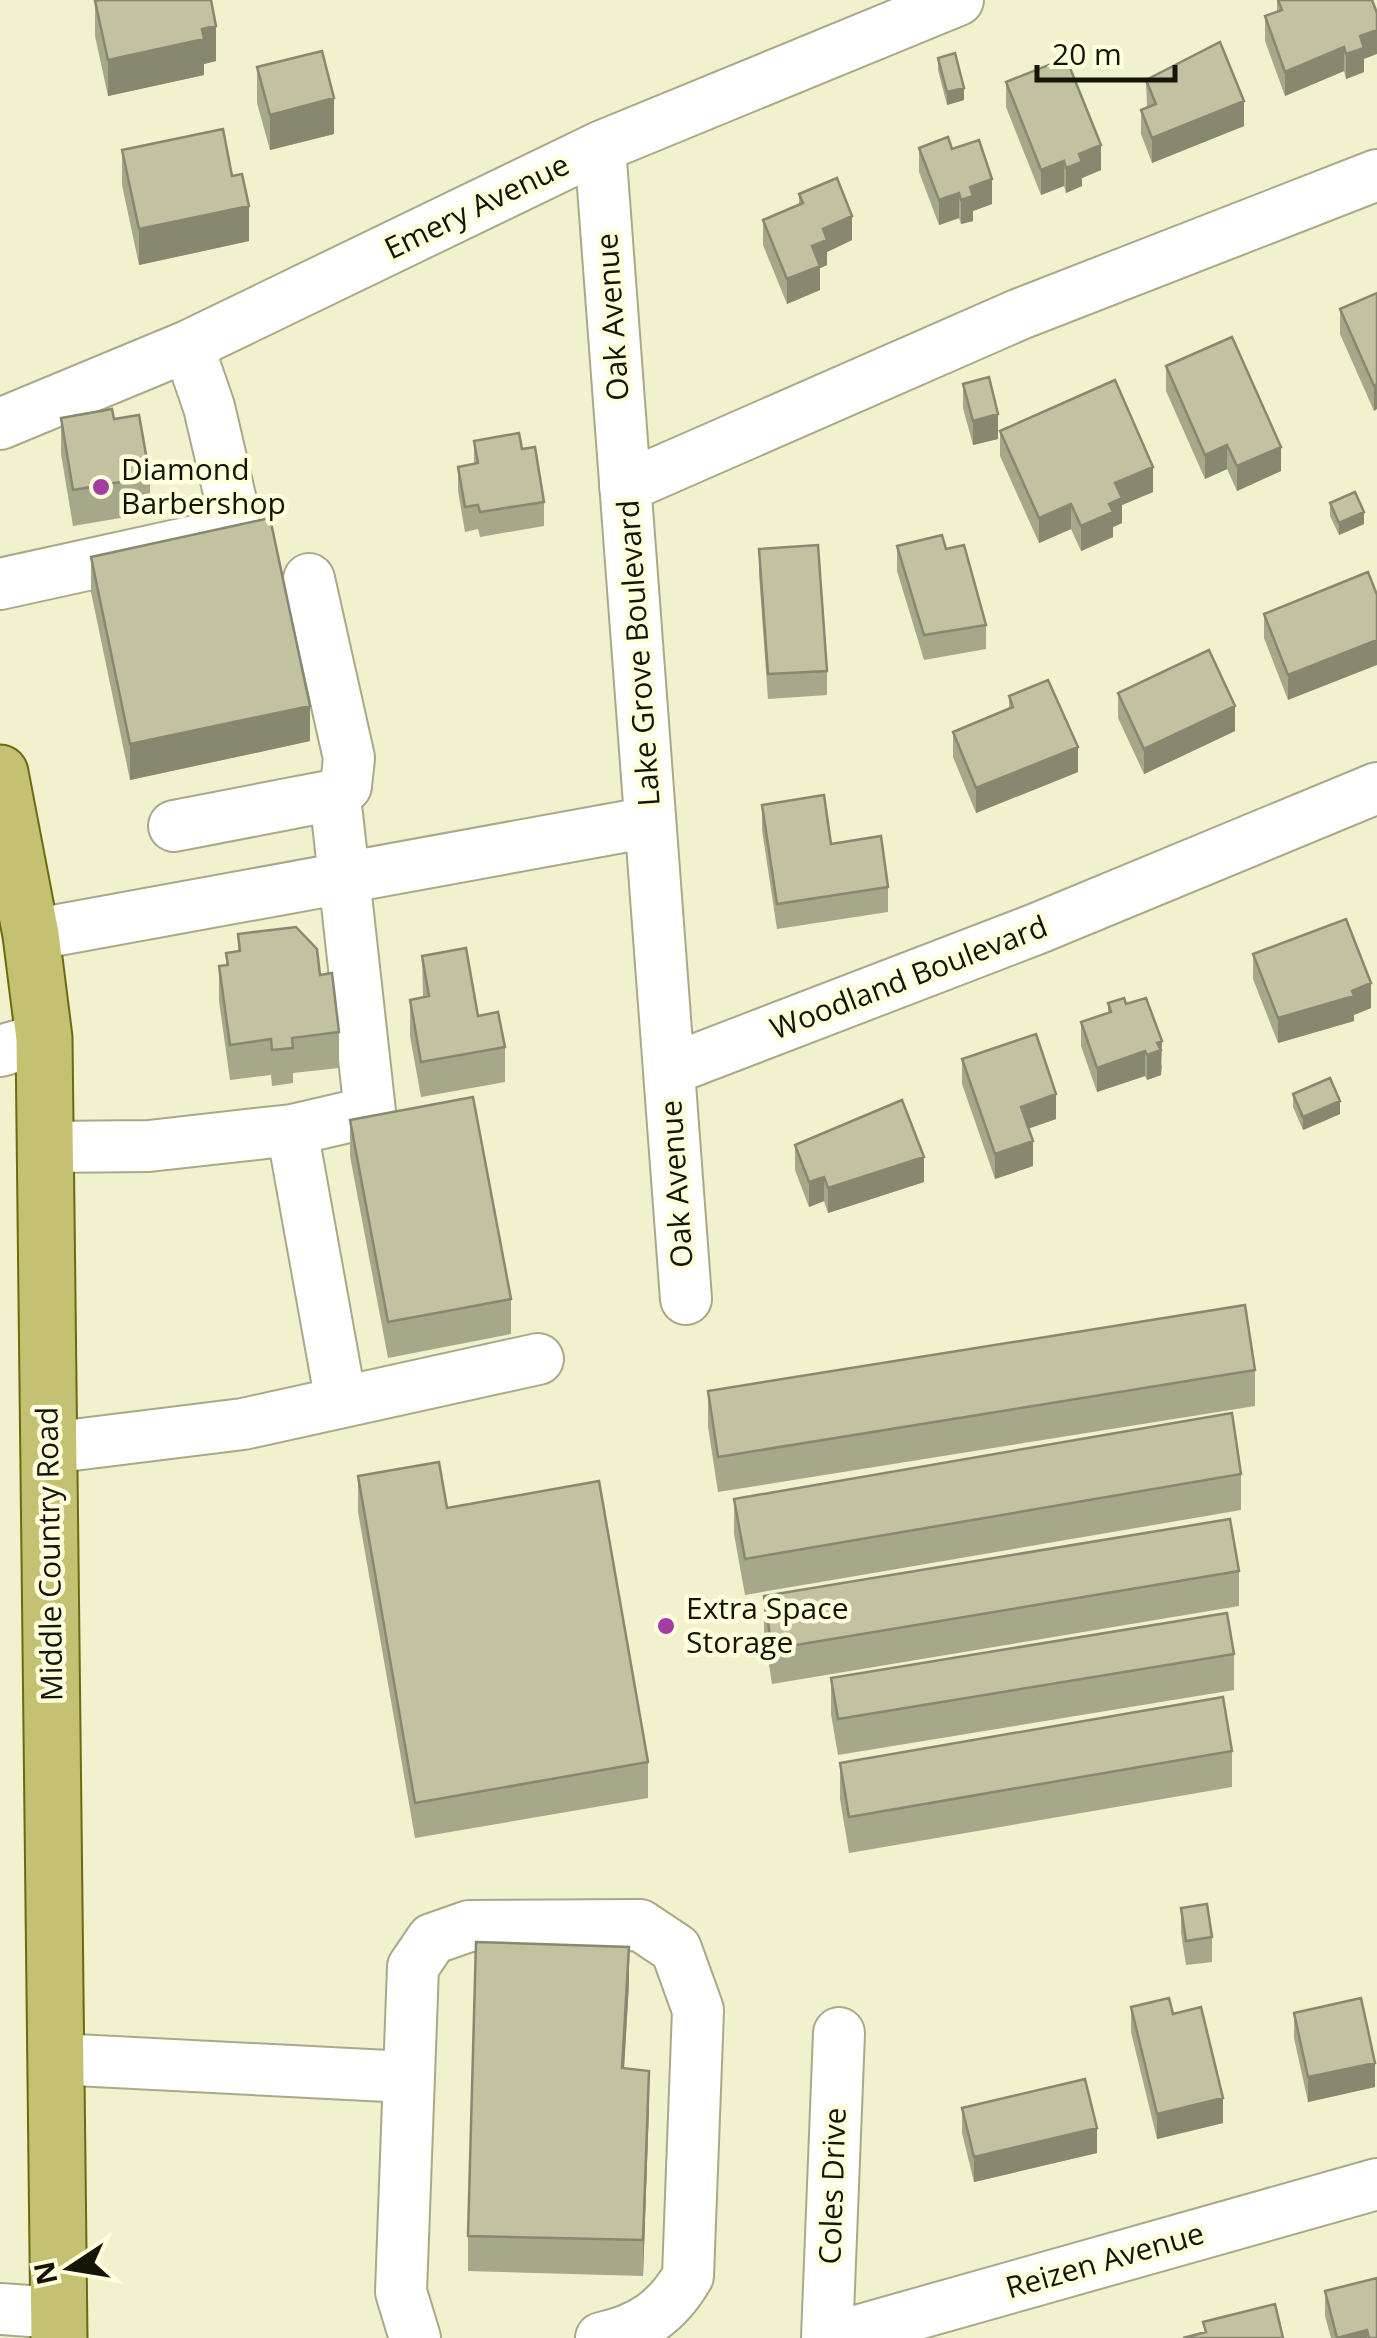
<svg xmlns="http://www.w3.org/2000/svg" width="1377" height="2338" font-family="'Open Sans',sans-serif">
<style>
.lines{fill:none;stroke-linecap:round;stroke-linejoin:round}
.minor-casing{stroke:#a9a988;stroke-width:54}
.major-casing{stroke:#6c6910;stroke-width:59}
.minor{stroke:#fff;stroke-width:50}
.major{stroke:#c4c173;stroke-width:55}
.wall{fill:#a7a78a}
.shaded-wall{fill:#888871}
.building{fill:#c2c2a1;stroke:#888871;stroke-width:2.5}
.poi-dot{fill:#a33da1;stroke:#ffffdb;stroke-width:4}
.labels{text-anchor:middle;stroke-width:9;stroke-linejoin:round;paint-order:stroke}
.street-label{font-size:30px;fill:#141408;stroke:#ffffdb}
.poi-label{font-size:30px;fill:#141408;stroke:#ffffdb;text-anchor:start}
</style>
<rect width="100%" height="100%" fill="#f1f1ce"/>
<g class="lines">
<g class="minor-casing">
<path id="minor" d="M600 147 686 1299
M0 424 188 346 600 147 958 0
M625 487 1020 314 1377 175
M309 579 349 758 346 786 332 801
M0 584 200 540 219 532 234 514 209 407 188 346
M174 826 324 797 332 801 337 814 370 1112 292 1130
M31 935 650 822
M0 1051 44 1038
M669 1070 1036 929 1377 788
M45 1147 149 1146 292 1130 341 1402
M49 1448 243 1424 538 1359
M56 2059 407 2077
M0 2309 59 2313
M415 2338 401 2292 413 1967 432 1939 469 1926 640 1925 676 1949 698 2010 688 2276C667 2312 642 2329 601 2338
M827 2338 839 2033
M832 2338 1377 2184"/>
</g>
<g class="major-casing">
<path id="major" d="M0 773 31 935 44 1038 59 2338"/>
</g>
<use href="#minor" class="minor"/>
<use href="#major" class="major"/>
</g>
<path class="wall" d="M1277 0 1364 59V72L1346 79 1344 71 1285 96 1265 41V16L1277 11Z
M95 1 216 61 204 64V75L108 96 95 36Z
M938 58 964 100 947 105 938 70Z
M257 67 334 134 270 150 257 103Z
M1146 80 1244 126 1152 163 1141 134V110L1147 107Z
M1006 82 1101 170 1082 178V186L1066 193 1064 186 1041 195 1006 107Z
M919 148 952 149 992 204 973 211V221L961 224 959 218 939 225 919 172Z
M122 150 249 241 139 265 122 185Z
M799 194 852 240 827 252V265L820 268V290L787 304 763 245V220L799 205Z
M1377 293 1374 411 1340 334V309Z
M1166 366 1281 471 1237 491 1227 469 1205 479 1166 391Z
M963 384 998 439 973 445 963 408Z
M61 418 114 419 150 477V513L73 526 61 454Z
M1000 431 1153 492 1122 505V523L1113 527V537L1081 551 1071 529 1039 543 1000 456Z
M474 441 522 449 544 502V526L480 537 478 529 465 532 458 491V467L474 464Z
M1330 503 1364 524 1339 535 1330 516Z
M897 546 946 549 986 625V649L924 660 897 571Z
M759 549 827 671V695L768 699 759 574Z
M91 557 310 741 130 780 91 592Z
M1368 572 1288 700 1264 638V614Z
M1118 693 1235 731 1144 774 1118 718Z
M1009 696 1078 772 976 813 953 757V732L1009 709Z
M762 805 831 844 888 887V912L777 929 762 830Z
M238 934 320 975 339 1032V1068L293 1073V1083L272 1086 271 1075 230 1080 219 1001V966L226 965V953L238 951Z
M1253 954 1371 1008 1354 1015V1021L1278 1043 1253 979Z
M422 956 505 1047V1082L421 1097 410 1036V1000L423 997Z
M1108 1003 1126 1004 1162 1066 1161 1075 1147 1080 1145 1076 1097 1092 1081 1046V1022L1108 1013Z
M962 1059 1056 1119 1028 1129 1033 1166 995 1179 962 1084Z
M1293 1094 1340 1114 1303 1130 1293 1107Z
M350 1120 511 1299V1334L388 1358 350 1156Z
M795 1145 924 1182 828 1213 824 1201 809 1207 795 1170Z
M1255 1370V1406L718 1492 708 1427V1391Z
M1241 1474V1510L745 1595 734 1534V1499Z
M358 1476 648 1762V1798L415 1838 358 1512Z
M1239 1571V1606L772 1684 764 1632V1596Z
M1234 1654V1690L838 1755 831 1714V1678Z
M1232 1751V1787L849 1853 840 1799V1763Z
M1181 1908 1212 1937V1962L1186 1965 1181 1933Z
M629 1983 624 2068 649 2106 643 2276 468 2271V2236Z
M1131 2007 1173 2014 1223 2123 1157 2139 1131 2032Z
M1294 2013 1375 2087 1308 2102 1294 2038Z
M962 2108 1097 2153 974 2182 962 2133Z
M1325 2291 1377 2338H1331L1325 2316Z"/>
<path class="shaded-wall" d="M216 26V61L204 64V75L108 96V60L202 29Z
M1377 30V54L1364 59V72L1346 79V54L1360 36Z
M1344 47V71L1285 96V72Z
M964 88V100L947 105V92Z
M334 98V134L270 150V115Z
M1244 101V126L1152 163V138Z
M1101 145V170L1082 178V186L1066 193V168L1079 154Z
M1064 161V186L1041 195V170Z
M992 179V204L973 211V221L961 224V200L970 187Z
M959 193V218L939 225V200Z
M249 206V241L139 265V229Z
M852 216V240L827 252V265L820 268V290L787 304V279L823 229Z
M1377 384V409L1374 411V386Z
M998 414V439L973 445V421Z
M1227 445V469L1205 479V455Z
M1281 447V471L1237 491V466Z
M1153 467V492L1122 505V523L1113 527V537L1081 551V526L1115 483Z
M1071 504V529L1039 543V518Z
M1364 512V524L1339 535V523Z
M1377 640V665L1288 700V675Z
M310 706V741L130 780V744Z
M1235 706V731L1144 774V749Z
M1078 747V772L976 813V788Z
M1371 983V1008L1354 1015V1021L1278 1043V1018Z
M1162 1041 1161 1075 1147 1080V1055L1157 1043Z
M1145 1051V1076L1097 1092V1068Z
M1056 1094V1119L1021 1131V1107Z
M1340 1101V1114L1303 1130V1117Z
M1033 1141V1166L995 1179V1154Z
M924 1157V1182L828 1213V1188Z
M824 1177V1201L809 1207V1182Z
M629 1947V1983L622 2104V2068Z
M1375 2063V2087L1308 2102V2077Z
M649 2071V2106L643 2276V2240Z
M1223 2098V2123L1157 2139V2114Z
M1097 2128V2153L974 2182V2157Z
M1367 2330V2338H1337Z"/>
<path class="building" d="M99 0H211L216 26 202 29 204 39 108 60 95 1Z
M1278 0H1372L1377 13V30L1360 36 1364 48 1346 54 1344 47 1285 72 1265 16 1282 10Z
M1220 42 1244 101 1152 138 1141 110 1156 104 1146 80Z
M322 51 334 98 270 115 257 67Z
M955 53 964 88 947 92 938 58Z
M1066 58 1101 145 1079 154 1082 162 1066 168 1064 161 1041 170 1006 82Z
M223 129 232 176 242 174 249 206 139 229 122 150Z
M948 137 952 149 979 140 992 179 970 187 973 196 961 200 959 193 939 200 919 148Z
M837 178 852 216 823 229 827 240 812 246 820 266 787 279 763 220 803 203 799 194Z
M1377 293V384L1374 386 1340 309Z
M1232 337 1281 447 1237 466 1227 445 1205 455 1166 366Z
M989 377 998 414 973 421 963 384Z
M1115 380 1153 467 1115 483 1122 498 1109 504 1113 512 1081 526 1071 504 1039 518 1000 431Z
M112 409 114 419 139 415 150 477 73 490 61 418Z
M519 433 522 449 535 447 544 502 480 512 478 505 465 507 458 467 478 463 474 441Z
M1355 492 1364 512 1339 523 1330 503Z
M270 518 310 706 130 744 91 557Z
M942 535 946 549 964 545 986 625 924 635 897 546Z
M818 545 827 671 768 674 759 549Z
M1368 572 1377 595V640L1288 675 1264 614Z
M1209 650 1235 706 1144 749 1118 693Z
M1048 680 1078 747 976 788 953 732 1013 707 1009 696Z
M824 795 831 844 881 836 888 887 777 904 762 805Z
M1346 919 1371 983 1352 991 1354 996 1278 1018 1253 954Z
M296 927 317 949 320 975 332 973 339 1032 292 1038 293 1048 272 1050 271 1039 230 1045 219 966 228 965 226 953 240 951 238 934Z
M466 948 478 1016 498 1012 505 1047 421 1062 410 1000 429 996 422 956Z
M1124 998 1126 1004 1146 998 1162 1041 1157 1043 1161 1050 1147 1055 1145 1051 1097 1068 1081 1022 1111 1012 1108 1003Z
M1036 1034 1056 1094 1021 1107 1033 1141 995 1154 962 1059Z
M1330 1078 1340 1101 1303 1117 1293 1094Z
M473 1097 511 1299 388 1322 350 1120Z
M902 1100 924 1157 828 1188 824 1177 809 1182 795 1145Z
M1245 1305 1255 1370 718 1457 708 1391Z
M1232 1413 1241 1474 745 1559 734 1499Z
M439 1462 447 1508 599 1481 648 1762 415 1803 358 1476Z
M1230 1519 1239 1571 772 1649 764 1596Z
M1227 1613 1234 1654 838 1719 831 1678Z
M1223 1697 1232 1751 849 1817 840 1763Z
M1207 1904 1212 1937 1186 1941 1181 1908Z
M476 1942 629 1947 622 2068 649 2071 643 2240 468 2236Z
M1169 1998 1173 2014 1201 2007 1223 2098 1157 2114 1131 2007Z
M1361 1998 1375 2063 1308 2077 1294 2013Z
M1085 2079 1097 2128 974 2157 962 2108Z
M1377 2278V2338H1369L1367 2330 1337 2338 1325 2291Z
M1275 2304 1283 2338H1183L1206 2332 1203 2322Z"/>
<g class="poi-dot">
<circle cx="101" cy="487" r="10"/>
<circle cx="666" cy="1626" r="10"/>
</g>
<g class="labels">
<g class="street-label">
<text transform="translate(477 207) rotate(-26)" y="10">Emery Avenue</text>
<text transform="translate(613 317) rotate(-94)" y="10">Oak Avenue</text>
<text transform="translate(639 653) rotate(-94)" y="10">Lake Grove Boulevard</text>
<text transform="translate(909 978) rotate(-21)" y="10">Woodland Boulevard</text>
<text transform="translate(677 1184) rotate(-94)" y="10">Oak Avenue</text>
<text transform="translate(50 1554) rotate(-91)" y="10">Middle Country Road</text>
<text transform="translate(833 2186) rotate(-88)" y="10">Coles Drive</text>
<text transform="translate(1105 2261) rotate(-16)" y="10">Reizen Avenue</text>
</g>
<g class="poi-label">
<text x="121" y="480">Diamond<tspan x="121" dy="34">Barbershop</tspan></text>
<text x="686" y="1619">Extra Space<tspan x="686" dy="34">Storage</tspan></text>
</g>
</g>
<g transform="translate(70 2268) rotate(258)" stroke="#ffffdb" stroke-width="8" paint-order="stroke">
<path d="M0-8L18 38L0 25L-18 38Z" fill="#141408"/>
<text y="-15" font-size="28" font-weight="bold" text-anchor="middle" fill="#141408">N</text>
</g>
<path d="M1037 65v15h138v-15" fill="none" stroke="#141408" stroke-width="5"/>
<text x="1052" y="65" font-size="30" fill="#141408" stroke="#ffffdb" stroke-width="8" paint-order="stroke">20 m</text>
</svg>
